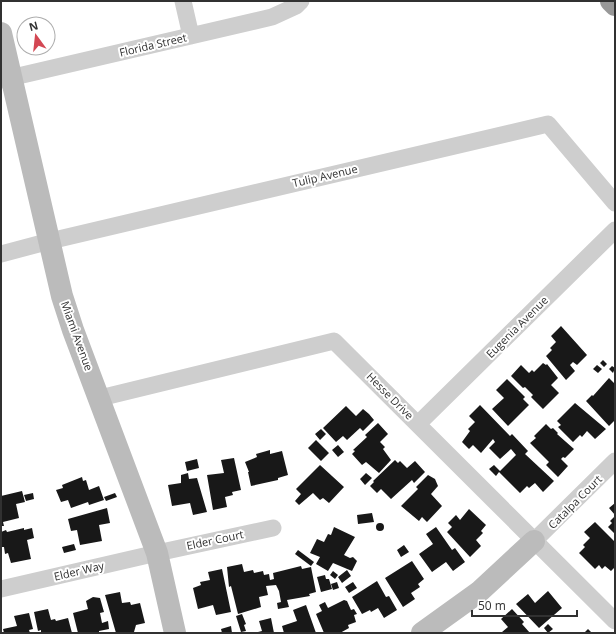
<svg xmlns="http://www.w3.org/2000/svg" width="616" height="634" font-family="'Open Sans',sans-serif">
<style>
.building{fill:#181818}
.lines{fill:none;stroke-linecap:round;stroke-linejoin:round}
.street{stroke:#cecece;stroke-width:17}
.secondary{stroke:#bbb;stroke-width:22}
.highway{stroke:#989898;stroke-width:22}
.labels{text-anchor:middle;stroke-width:4;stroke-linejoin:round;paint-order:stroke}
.street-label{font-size:11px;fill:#313131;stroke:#fff}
</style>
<rect width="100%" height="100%" fill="#fff"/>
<path class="building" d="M561 326 587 355 577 365 573 362 570 365 575 371 566 380 546 356 552 350 550 348 556 342 551 336Z
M603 360 607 364 604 367 600 363Z
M543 363 546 365 547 364 558 378 551 385 559 393 543 409 531 397 533 395 525 387 523 388 511 376 521 365 529 373 532 370 534 372Z
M597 365 602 369 598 373 593 369Z
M612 366 615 368 613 373 609 369Z
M609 378 615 384V420L609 426 586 401 592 395 593 396Z
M507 379 525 397 523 399 529 405 508 426 492 409 504 398 496 390Z
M575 403 606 429 595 439 587 431 582 437 580 435 573 442 558 427 561 425 557 421Z
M480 405 510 436 512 434 528 451 525 454 554 481 543 492 535 483 529 488 527 486 520 493 499 472 496 476 489 469 494 465 500 471 516 455 511 449 500 459 489 448 495 442 493 439 481 453 473 445 469 449 462 442 470 431 468 429 475 422 469 416Z
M346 406 356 416 363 409 369 414 374 420 363 431 360 428 347 440 343 436 336 442 323 428Z
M378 423 388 434 380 442 385 447 383 449 391 460 379 473 366 462 362 465 352 454 355 451 353 450 367 437 365 435Z
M546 424 551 429 553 428 558 433 557 434 574 449 565 458 563 457 561 459 568 466 558 477 546 465 549 462 530 443 536 438 534 436Z
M321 429 326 434 320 440 315 434Z
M316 440 329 453 321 461 308 448Z
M338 445 344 452 338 457 332 450Z
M270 450V454L282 451 288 475 278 478V480L251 486 248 472H249L245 462 257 457 256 454Z
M234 458 241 490 232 492 233 495 225 497 227 507 213 510 207 475 224 473 221 460Z
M197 459 199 468 187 471 185 462Z
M395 460 398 463 400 461 407 468 415 461 425 472 414 483 412 480 391 499 381 489 377 493 370 486 374 482 373 481Z
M320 465 344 487 329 503 323 498 320 500 313 493 299 505 295 501 301 494 296 489Z
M188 473 189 479 197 478 207 512 193 515 190 503 172 506 168 485 181 483V475Z
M366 473 372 478 365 485 360 479Z
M428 475 435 479 438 486 431 494 442 506 427 522 422 517 419 521 401 506 418 489 416 487Z
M82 477 83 481 86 480 89 490 99 486 104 500 89 505 88 502 71 508 68 500 61 502 56 490 63 488 62 485Z
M22 491 25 502 16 504 19 518 3 522 4 526H1V496Z
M33 493 34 499 26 501 24 495Z
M115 493 117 497 106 501 104 497Z
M615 503V515L609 508Z
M107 508 110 523 99 525 102 541 80 545 77 530 71 531 68 519Z
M469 509 486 525 481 531 483 533 476 540 481 546 470 557 447 532 452 527 448 523 456 515 460 520Z
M372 513 374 522 358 524 357 515Z
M615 516V534L608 527 612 523 610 521Z
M595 522 615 542V567L611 571 605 566 602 569 599 565 595 569 579 553 585 547 583 545 590 538 584 532Z
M376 527a4 4 0 1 1 8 0a4 4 0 1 1-8 0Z
M334 527 355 537 344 555 350 558 353 557 357 561 352 571 333 563 328 571 316 564 320 557 310 553 317 539 324 542 328 534 331 535Z
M436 527 452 550 455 548 465 562 453 571 446 562 432 572 419 554 433 544 426 534Z
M24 528V530L32 528 34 538 27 540 31 559 11 563 8 553 5 554 4 547H1V532L6 530 7 532Z
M74 544 76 550 64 553 62 547Z
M404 545 409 552 401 557 397 550Z
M298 550 314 562 311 566 295 554Z
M412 561 424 579 418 584 420 587 411 593 415 599 403 607 385 578Z
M242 564 244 572 253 570 254 573 263 571 264 575 269 574 270 580 274 579 273 573 301 566 302 569 311 567 316 592 309 594 310 596 287 600 289 607 278 609 277 603 281 602 279 591 276 585 266 586 268 595 259 597 261 607 238 614 231 586 229 587 227 567Z
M222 569 231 612 216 615 213 605 198 609 193 588 201 585 200 582 210 580 208 572Z
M347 570 351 576 342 583 338 577Z
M333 571 338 575 335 579 330 575Z
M325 575 326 579H329L332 589 321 592 317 577Z
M377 581 386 597 389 596 397 610 384 618 378 608 371 612 370 610 362 614 352 597Z
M337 582 339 588 333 590 331 584Z
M353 582 357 588 349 593 345 587Z
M548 591 562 608 539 628 516 604 528 594 535 603Z
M120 592 122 603 130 602 131 605 140 603 145 623 136 625 134 632 116 633 105 595Z
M93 597 100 598 104 612 100 613 102 623 108 621 109 629 99 631V633H78L73 613 88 609 86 601Z
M344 600 347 601 351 610 354 609 357 614 354 615 356 622 348 625 349 628 340 633H324L316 614Z
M325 602 328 608 322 611 319 605Z
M306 605 316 633H284L282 626 297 621 293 610Z
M48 609 51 620 55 619 56 621 68 618 72 633H41V630L38 631 34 612Z
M512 609 524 622 522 624 530 633 502 632 508 627 501 619Z
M29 613 33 629 29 630 30 633H4L3 629 17 626 14 616Z
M242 614 246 624 244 625 246 631 241 632 236 616Z
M271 618 274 633H254L262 631 259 621Z
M548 624 553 629 548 633 544 628Z
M231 626 232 633H222L221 629Z
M588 629 592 633H584Z"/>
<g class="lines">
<path class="street" d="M183 1 191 36
M1 80 272 17 296 6 301 1
M1 254 50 241 548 124 615 203
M100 398 334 341 615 621
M418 424 615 230
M534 541 615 461
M1 589 157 553 273 528"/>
<path class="secondary" d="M1 33 62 296 73 330 157 553 175 633
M422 633 479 592 534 541"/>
<path class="highway" d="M611 1 615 5"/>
</g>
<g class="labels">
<g class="street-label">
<text transform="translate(153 45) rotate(-13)" y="4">Florida Street</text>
<text transform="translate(325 176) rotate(-13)" y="4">Tulip Avenue</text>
<text transform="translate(517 327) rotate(-45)" y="4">Eugenia Avenue</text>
<text transform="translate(77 336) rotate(70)" y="4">Miami Avenue</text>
<text transform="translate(390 396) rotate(45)" y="4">Hesse Drive</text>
<text transform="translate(575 502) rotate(-45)" y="4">Catalpa Court</text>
<text transform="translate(215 540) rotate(-12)" y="4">Elder Court</text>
<text transform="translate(79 571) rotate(-13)" y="4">Elder Way</text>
</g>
</g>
<rect width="616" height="634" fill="none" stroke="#313131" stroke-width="4"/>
<g transform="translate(36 36) rotate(345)"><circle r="19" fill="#ffffff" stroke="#adadad"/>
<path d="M0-3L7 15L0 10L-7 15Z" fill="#d34753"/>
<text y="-6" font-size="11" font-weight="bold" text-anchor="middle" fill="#313131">N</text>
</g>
<path d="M472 610v6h105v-6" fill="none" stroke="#313131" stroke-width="2"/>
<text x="478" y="610" font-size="12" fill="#313131" stroke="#ffffff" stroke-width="3" paint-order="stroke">50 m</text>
</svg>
